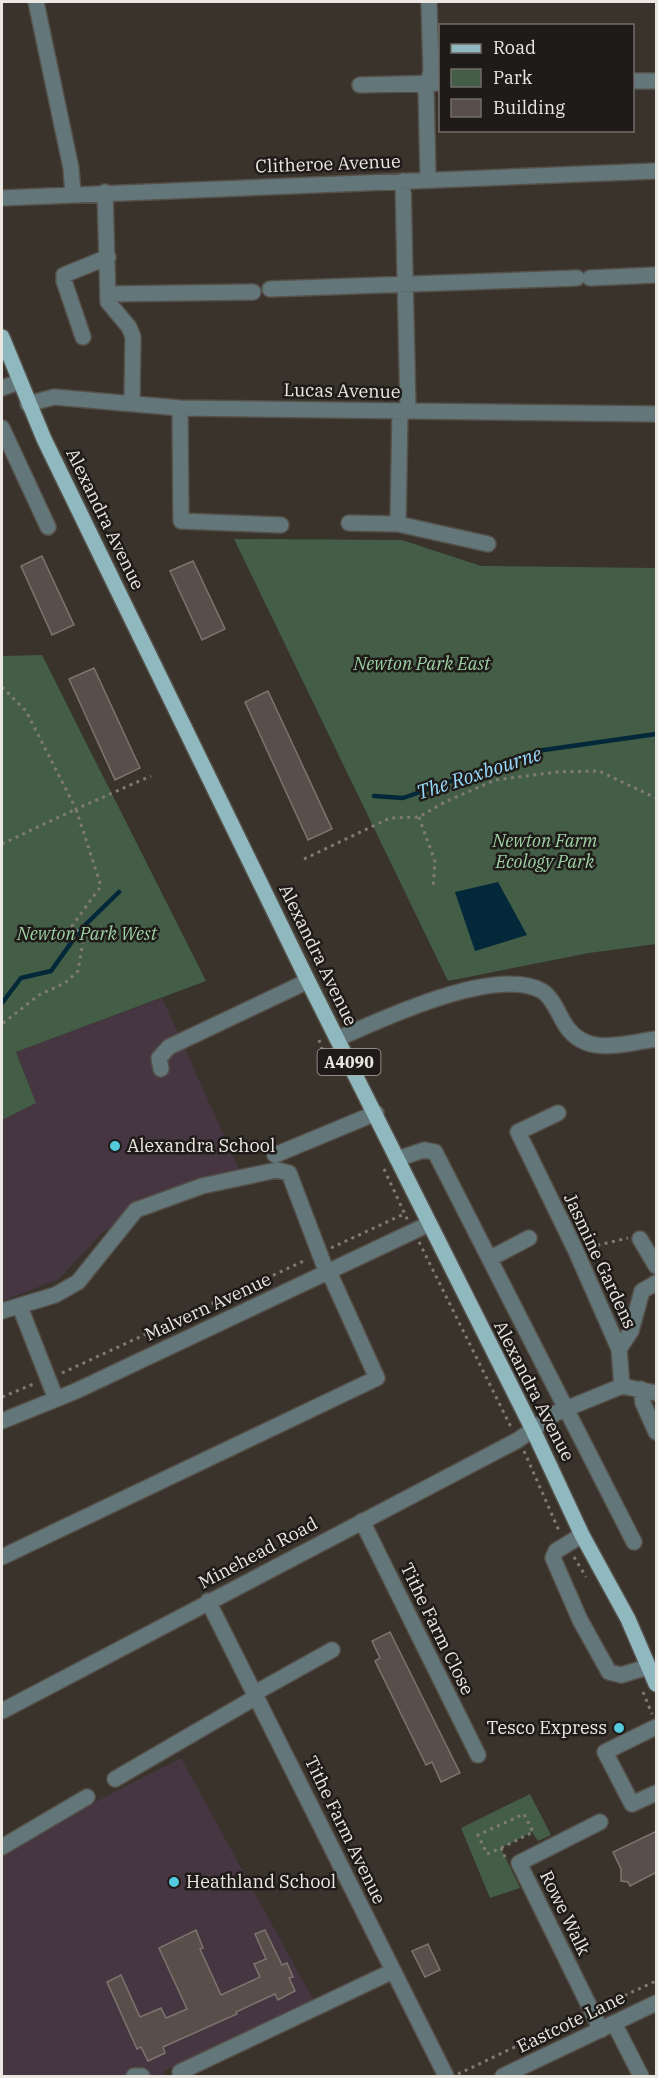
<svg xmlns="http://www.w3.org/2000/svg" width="658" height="2078" font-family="'IBM Plex Serif',serif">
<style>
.education{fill:#463642}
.green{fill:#435d46}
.water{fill:#022839}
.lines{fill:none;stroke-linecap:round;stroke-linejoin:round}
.stream{stroke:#022839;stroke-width:4.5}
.building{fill:#594f4a;stroke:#7e746e;stroke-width:1.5}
.minor-casing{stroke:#555049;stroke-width:18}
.major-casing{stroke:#555049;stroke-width:18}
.path{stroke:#7f7a73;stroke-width:3;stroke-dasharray:3 4.5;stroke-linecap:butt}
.minor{stroke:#63777a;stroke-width:15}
.major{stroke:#90b8bf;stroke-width:15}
.poi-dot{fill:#54cadd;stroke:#1e1b18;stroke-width:2}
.labels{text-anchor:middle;stroke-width:5;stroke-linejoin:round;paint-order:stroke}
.shield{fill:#1e1b18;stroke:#aeaaa5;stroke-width:1.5}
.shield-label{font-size:16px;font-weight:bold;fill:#ebe7e2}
.street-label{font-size:18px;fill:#ebe7e2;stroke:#1e1b18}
.park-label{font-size:18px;font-style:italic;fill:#9dd0a3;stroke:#1e1b18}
.poi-label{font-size:18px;fill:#ebe7e2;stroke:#1e1b18;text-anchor:start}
.water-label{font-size:20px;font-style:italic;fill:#98d9fc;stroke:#1e1b18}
</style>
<rect width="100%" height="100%" fill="#39332c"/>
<path class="education" d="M162 998 240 1171 104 1231 59 1279 2 1301V1120L36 1103 16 1052Z
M181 1758 314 2001 164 2071 166 2076H2V1850Z"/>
<path class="green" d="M234 539 402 540 481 566 656 568V944L589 953 448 981Z
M42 655 206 981 16 1052 36 1103 2 1120V656Z
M530 1794 551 1835 538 1841 532 1832 501 1848 520 1888 490 1898 461 1828Z"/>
<path class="water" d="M498 882 527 935 475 951 455 892Z"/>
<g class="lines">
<path class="stream" d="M374 796 403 798 537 751 656 734
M2 1003 21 978 51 971 81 929 119 892"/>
</g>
<path class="building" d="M42 556 74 625 52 635 21 566Z
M193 561 225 629 202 640 170 571Z
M94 668 140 768 115 780 69 679Z
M268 691 332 829 308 840 245 702Z
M390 1632 460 1773 441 1782 432 1762 426 1765 375 1661 380 1658 372 1641Z
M657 1831V1872L630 1886 628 1882 621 1881V1869L613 1852Z
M196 1930 203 1948 200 1949 221 1995 260 1977 254 1964 266 1959 255 1934 265 1930 282 1965 287 1963 293 1977 289 1978 295 1991 278 2000 275 1994 236 2012 237 2014 163 2047 165 2053 148 2061 141 2047 137 2049 107 1982 121 1975 140 2017 161 2008 166 2018 187 2009 159 1948Z
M428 1944 440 1970 425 1977 412 1951Z"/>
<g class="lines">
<g class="minor-casing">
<path id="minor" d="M36 2 71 168 73 194
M632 81H656
M360 85 440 83
M428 179 426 88 431 72 429 2
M403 181 408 411
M105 192 108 302 129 327 133 337 132 402
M2 198 656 171
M590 278 656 275
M270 289 577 278
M108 294 253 292
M83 337 64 281V275L108 257
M2 388 19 382
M28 404 54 397 180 408 656 414
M180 408 181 521 281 525
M2 428 48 527
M349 523 398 524 488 544
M398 524 400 411
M337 1039C382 1019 496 965 542 991 551 996 558 1012 563 1021 583 1058 621 1044 656 1039
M161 1069 159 1058 169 1047 308 981
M558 1113 518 1132 575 1249 619 1349 622 1386
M275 1155 376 1113
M397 1159 424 1150 435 1152 634 1542
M640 1239 656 1266
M491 1258 529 1238
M20 1307 56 1399
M2 1311 55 1295 78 1282 136 1210 202 1186 277 1170 289 1173 327 1273
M619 1349 631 1331 642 1291 656 1283
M641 1389 643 1403 656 1432
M2 1421 76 1391 429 1224
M362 1521 478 1755
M582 1535 556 1551 553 1558 580 1620 609 1672 621 1675 648 1667
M2 1557 377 1378 329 1272
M208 1601 446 2076
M255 1693 332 1650
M2 1711 518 1440 556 1413 622 1386 656 1393
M656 1727 605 1752 632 1804 656 1793
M115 1779 256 1697
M600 1822 519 1863 601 2030
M2 1847 87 1797
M614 2023 641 2076
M180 2072 393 1971
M134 2076H142
M503 2076 656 2003"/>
</g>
<g class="major-casing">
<path id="major" d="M2 337 44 439 134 624 308 981 533 1430 582 1535 628 1619 656 1684"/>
</g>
<path class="path" d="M2 687 26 711 76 809 151 776
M419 817 435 862 433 889
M2 844 76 809 101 886 72 926 84 936 78 971 65 983 39 995 2 1024
M304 859 390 818 419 817 445 802 495 780 557 772 599 771 656 798
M319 1040 324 1055 330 1059
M384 1169 408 1221
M419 1242 511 1427
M590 1247 628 1238
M331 1248 404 1214
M62 1373 306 1260
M2 1397 36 1383
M524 1451 560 1533
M574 1557 586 1577
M643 1692 652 1714
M501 1848 533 1832 524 1814 478 1835 487 1854 501 1848 505 1857
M604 2005 656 1981
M458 2074 580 2016"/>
<use href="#minor" class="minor"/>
<use href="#major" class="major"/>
</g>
<g class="poi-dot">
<circle cx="115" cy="1146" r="6"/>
<circle cx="619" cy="1728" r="6"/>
<circle cx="174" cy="1882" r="6"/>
</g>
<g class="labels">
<rect class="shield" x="317.5" y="1049" width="63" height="26" rx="4.5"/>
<g class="shield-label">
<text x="349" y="1068">A4090</text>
</g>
<g class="street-label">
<text transform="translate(328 164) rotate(-2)" y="6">Clitheroe Avenue</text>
<text transform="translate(342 391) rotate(1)" y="6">Lucas Avenue</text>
<text transform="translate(105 519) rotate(64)" y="6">Alexandra Avenue</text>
<text transform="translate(318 955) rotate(64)" y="6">Alexandra Avenue</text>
<text transform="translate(600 1261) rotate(65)" y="6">Jasmine Gardens</text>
<text transform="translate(208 1307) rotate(-25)" y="6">Malvern Avenue</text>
<text transform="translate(534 1391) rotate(63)" y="6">Alexandra Avenue</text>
<text transform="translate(258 1553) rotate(-28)" y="6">Minehead Road</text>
<text transform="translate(437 1629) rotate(64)" y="6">Tithe Farm Close</text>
<text transform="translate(345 1830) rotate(64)" y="6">Tithe Farm Avenue</text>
<text transform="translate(565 1913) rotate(64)" y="6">Rowe Walk</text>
<text transform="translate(571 2022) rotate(-26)" y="6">Eastcote Lane</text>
</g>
<g class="park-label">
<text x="422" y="670">Newton Park East</text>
<text x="545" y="847">Newton Farm<tspan x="545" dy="21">Ecology Park</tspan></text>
<text x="87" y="940">Newton Park West</text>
</g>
<g class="poi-label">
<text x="127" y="1152">Alexandra School</text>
<text x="607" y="1734" text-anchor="end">Tesco Express</text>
<text x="186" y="1888">Heathland School</text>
</g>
<g class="water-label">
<text transform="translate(479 773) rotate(-18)" y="7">The Roxbourne</text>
</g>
</g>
<rect width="658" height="2078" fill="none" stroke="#ebe7e2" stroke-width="6"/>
<rect x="439" y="24" width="195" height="108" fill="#1e1b18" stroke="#706d69" stroke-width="1.5"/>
<rect x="451" y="44" width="30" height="9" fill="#90b8bf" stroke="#706d69" stroke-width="1.5"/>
<text x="493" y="54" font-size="18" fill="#ebe7e2">Road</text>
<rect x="451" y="69" width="30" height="18" fill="#435d46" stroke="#706d69" stroke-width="1.5"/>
<text x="493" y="84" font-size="18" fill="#ebe7e2">Park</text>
<rect x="451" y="99" width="30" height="18" fill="#594f4a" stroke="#706d69" stroke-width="1.5"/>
<text x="493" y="114" font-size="18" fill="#ebe7e2">Building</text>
</svg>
